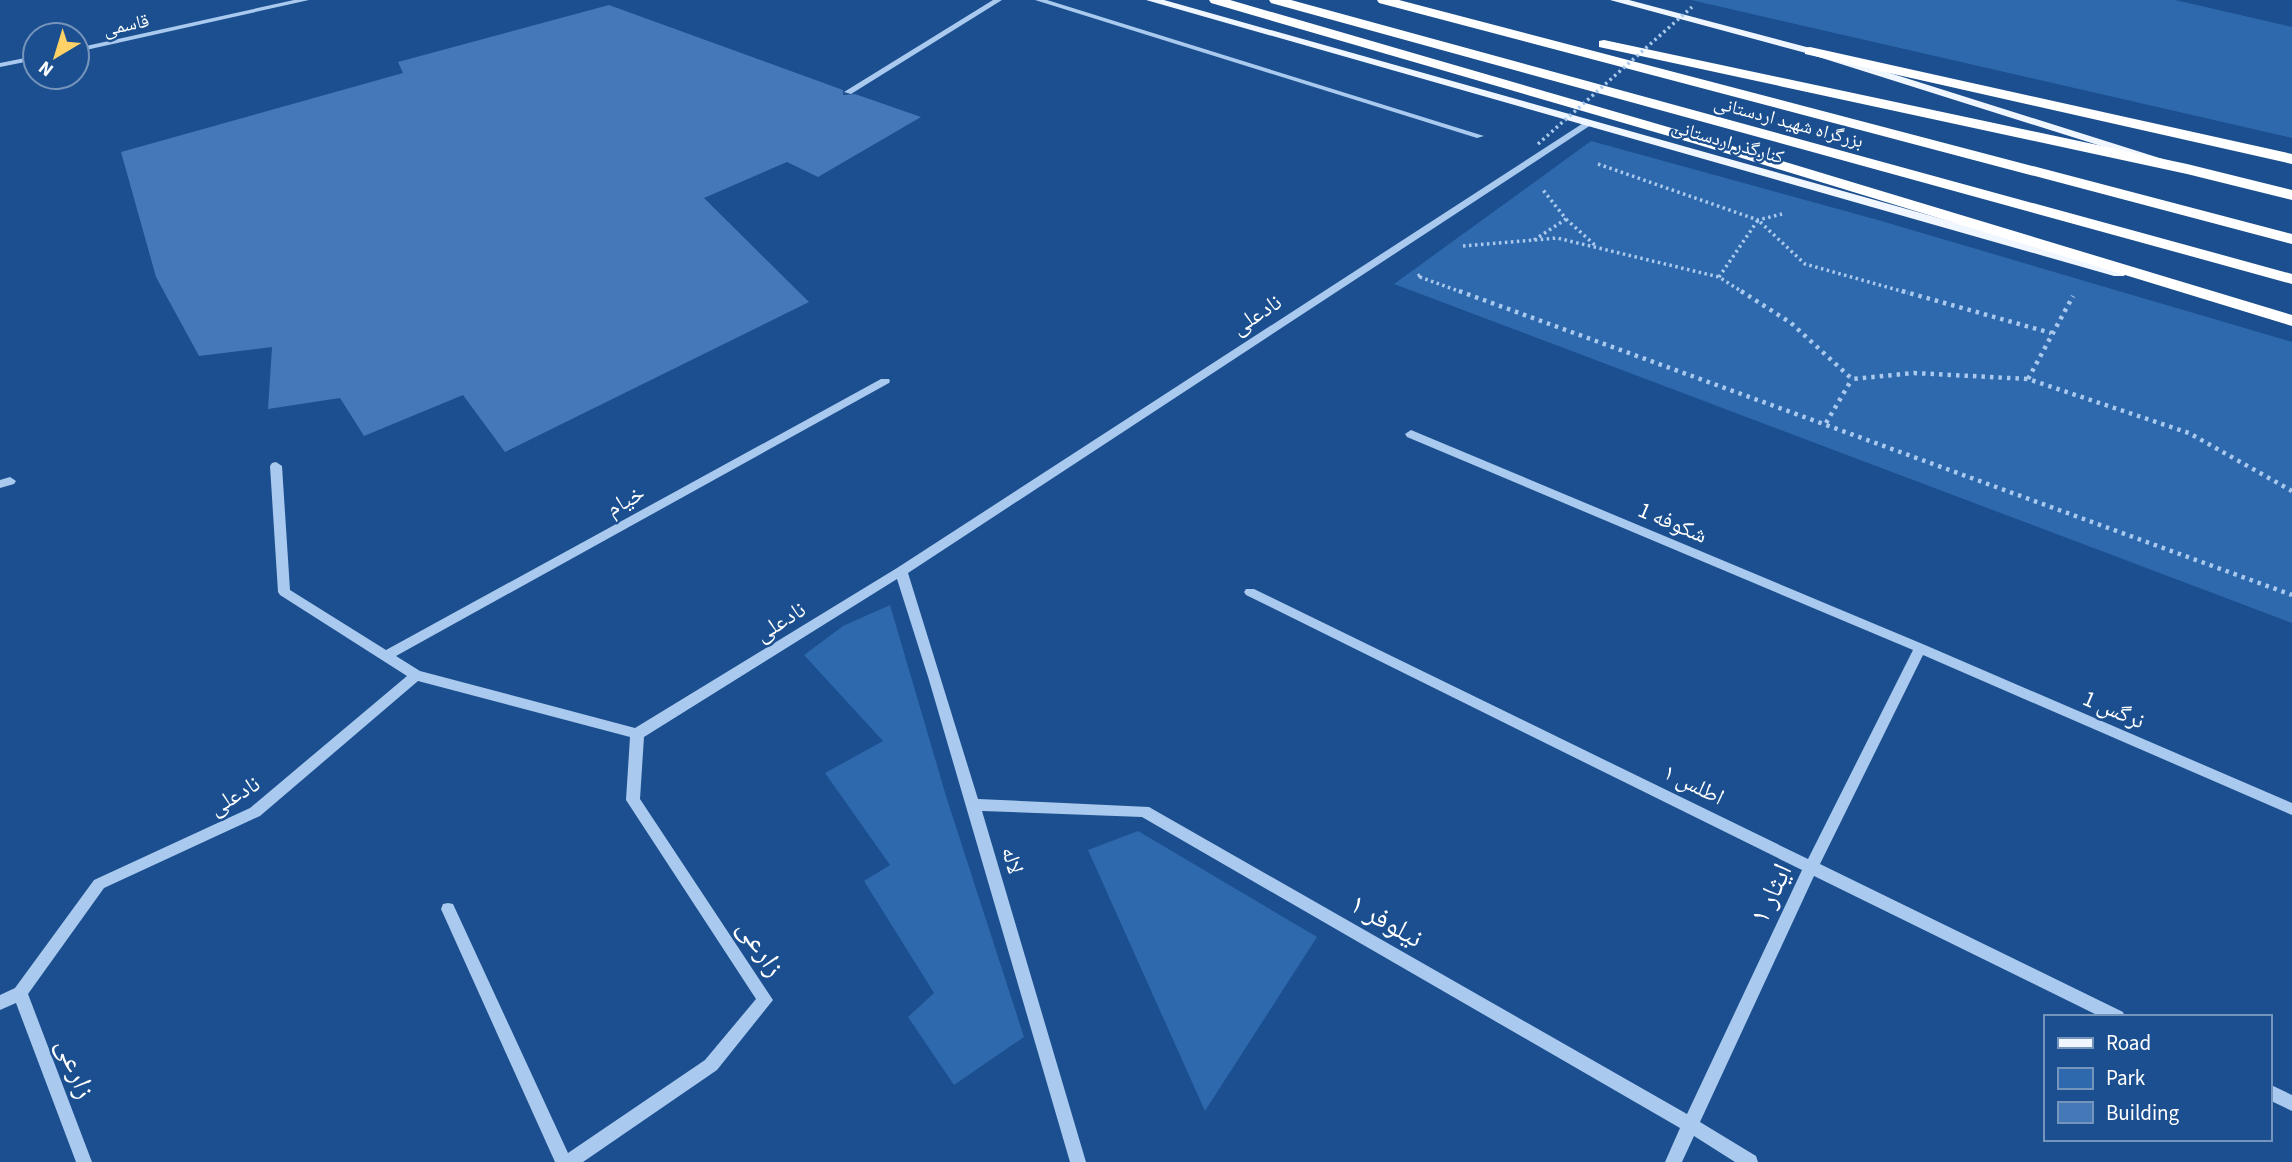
<svg xmlns="http://www.w3.org/2000/svg" width="2292" height="1162" font-family="'Source Sans 3','Noto Naskh Arabic',sans-serif">
<style>
.green{fill:#2e69ad}
.building{fill:#4478b7}
.lines{fill:none;stroke-linecap:round;stroke-linejoin:round}
.path-far1{stroke:#a9c9ee;stroke-width:3.5;stroke-dasharray:2.5 3.5;stroke-linecap:butt}
.path{stroke:#a9c9ee;stroke-width:4.5;stroke-dasharray:3.5 5;stroke-linecap:butt}
.minor{fill:#a9c9ee;fill-rule:evenodd}
.major{fill:#f0f6ff;fill-rule:evenodd}
.highway{fill:#fff;fill-rule:evenodd}
.path-bridge{stroke:#a9c9ee;stroke-width:3.5;stroke-dasharray:2.5 3.5;stroke-linecap:butt}
.labels{text-anchor:middle;stroke-width:5;stroke-linejoin:round;paint-order:stroke}
.far-street-label{font-size:19px;fill:#fff;stroke:#1b4f8f}
.street-label{font-size:23px;fill:#fff;stroke:#1b4f8f}
.near-street-label{font-size:28px;fill:#fff;stroke:#1b4f8f}
</style>
<rect width="100%" height="100%" fill="#1b4f8f"/>
<path class="green" d="M1691 0H2175L2292 27V138Z
M1591 141 1878 220 2292 342V623L1394 284Z
M890 605 946 796 1024 1037 954 1085 908 1017 934 993 864 881 890 865 825 773 883 741 804 655 843 626Z
M1138 831 1317 937 1205 1111 1088 850Z"/>
<path class="building" d="M609 5 843 90V95L855 94 921 117 818 177 787 162 704 198 809 302 505 452 463 395 364 436 340 398 268 409 272 347 199 356 156 277 121 152 403 73 398 62Z"/>
<g class="lines">
<path class="path-far1" d="M1598 164 1758 220 1782 214
M1566 219 1597 247
M1534 240 1566 219 1543 190
M1463 246 1557 238 1719 277 1744 293
M1420 275 1417 276 1464 293
M1719 277 1758 220 1805 264 1908 293"/>
<path class="path" d="M1459 291 2292 595
M1741 291 1791 323 1852 379 1914 373 2028 379 2189 433 2292 491
M1902 291 2051 333
M2028 379 2073 296
M1826 423 1852 379"/>
<path class="minor" d="M294 0H309L77 52V48Z
M993 0H1002L851 94 844 92Z
M1035 0H1047L1484 136 1477 138Z
M35 56V60L0 67V63Z
M1588 120 1592 123 1591 125 908 573 978 799 1149 807 1687 1114 1802 870 1246 595 1244 592 1246 589H1254L1808 859 1913 650 1407 437 1405 434 1411 430 1925 645 2292 803V815L1923 655 1820 864 2123 1012 2125 1017H2101L1814 876 1700 1122 1756 1156 1758 1162H1735L1694 1136 1682 1162H1665L1680 1128 1142 817 982 811 1086 1162H1070L929 680 897 579 644 737 640 799 773 1000 717 1070 583 1162H555L441 909 443 904 448 903 453 904 568 1153 705 1060 756 999 626 800 630 737 418 681 260 816 104 888 28 994 92 1162H76L16 1003 0 1010V995L15 988 94 880 250 808 407 676 280 595 278 592 270 466 272 463 276 462 282 466 290 590 386 650 881 379H889L890 381 889 383 396 656 420 671 635 728 897 568Z
M10 477 16 481 14 484 0 488V480Z
M2269 1084 2292 1095V1111L2269 1100Z"/>
<path class="major" d="M1146 0H1164L2124 270 2126 273 2124 276H2114Z
M1610 0H1629L1814 49 2169 161 2168 164H2158L1806 53Z"/>
<path class="highway" d="M1209 0H1230L1706 138 2292 315V326L1696 144 1211 3Z
M1269 0H1291L2292 274V284L1271 3Z
M1377 0H1399L2292 234V244L1379 3Z
M1604 40 2187 164 2292 190V200L2187 174 1599 47V41Z
M1810 47 2292 154V164L1805 54V48Z"/>
<path class="path-bridge" d="M1538 144 1692 7"/>
</g>
<g class="labels">
<g class="far-street-label">
<text transform="translate(126 24) rotate(-12)" y="7">قاسمی</text>
<text transform="translate(1789 121) rotate(15)" y="7">بزرگراه شهید اردستانی</text>
<text transform="translate(1728 141) rotate(16)" y="7">کنارگذر اردستانی</text>
</g>
<g class="street-label">
<text transform="translate(1256 314) rotate(-33)" y="8">نادعلی</text>
<text transform="translate(625 500) rotate(-29)" y="8">خیام</text>
<text transform="translate(1673 522) rotate(23)" y="8">شکوفه 1</text>
<text transform="translate(780 621) rotate(-32)" y="8">نادعلی</text>
<text transform="translate(2114 709) rotate(23)" y="8">نرگس 1</text>
<text transform="translate(1694 784) rotate(26)" y="8">اطلس ۱</text>
<text transform="translate(234 795) rotate(-31)" y="8">نادعلی</text>
<text transform="translate(1013 860) rotate(74)" y="8">لاله</text>
</g>
<g class="near-street-label">
<text transform="translate(1770 893) rotate(-65)" y="10">ایثار ۱</text>
<text transform="translate(1387 920) rotate(30)" y="10">نیلوفر ۱</text>
<text transform="translate(762 947) rotate(57)" y="10">زارعی</text>
<text transform="translate(77 1068) rotate(69)" y="10">زارعی</text>
</g>
</g>
<rect x="2044" y="1015" width="228" height="126" fill="#1b4f8f" stroke="#7695bc" stroke-width="2"/>
<rect x="2058" y="1038" width="35" height="10" fill="#f0f6ff" stroke="#7695bc" stroke-width="2"/>
<text x="2106" y="1050" font-size="21" fill="#ffffff">Road</text>
<rect x="2058" y="1068" width="35" height="21" fill="#2e69ad" stroke="#7695bc" stroke-width="2"/>
<text x="2106" y="1085" font-size="21" fill="#ffffff">Park</text>
<rect x="2058" y="1102" width="35" height="21" fill="#4478b7" stroke="#7695bc" stroke-width="2"/>
<text x="2106" y="1120" font-size="21" fill="#ffffff">Building</text>
<g transform="translate(56 56) rotate(218)"><circle r="33" fill="#1b4f8f" stroke="#7695bc" stroke-width="2"/>
<path d="M0-5L12 26L0 18L-12 26Z" fill="#ffd166"/>
<text y="-10" font-size="19" font-weight="bold" text-anchor="middle" fill="#ffffff">N</text>
</g>
</svg>
